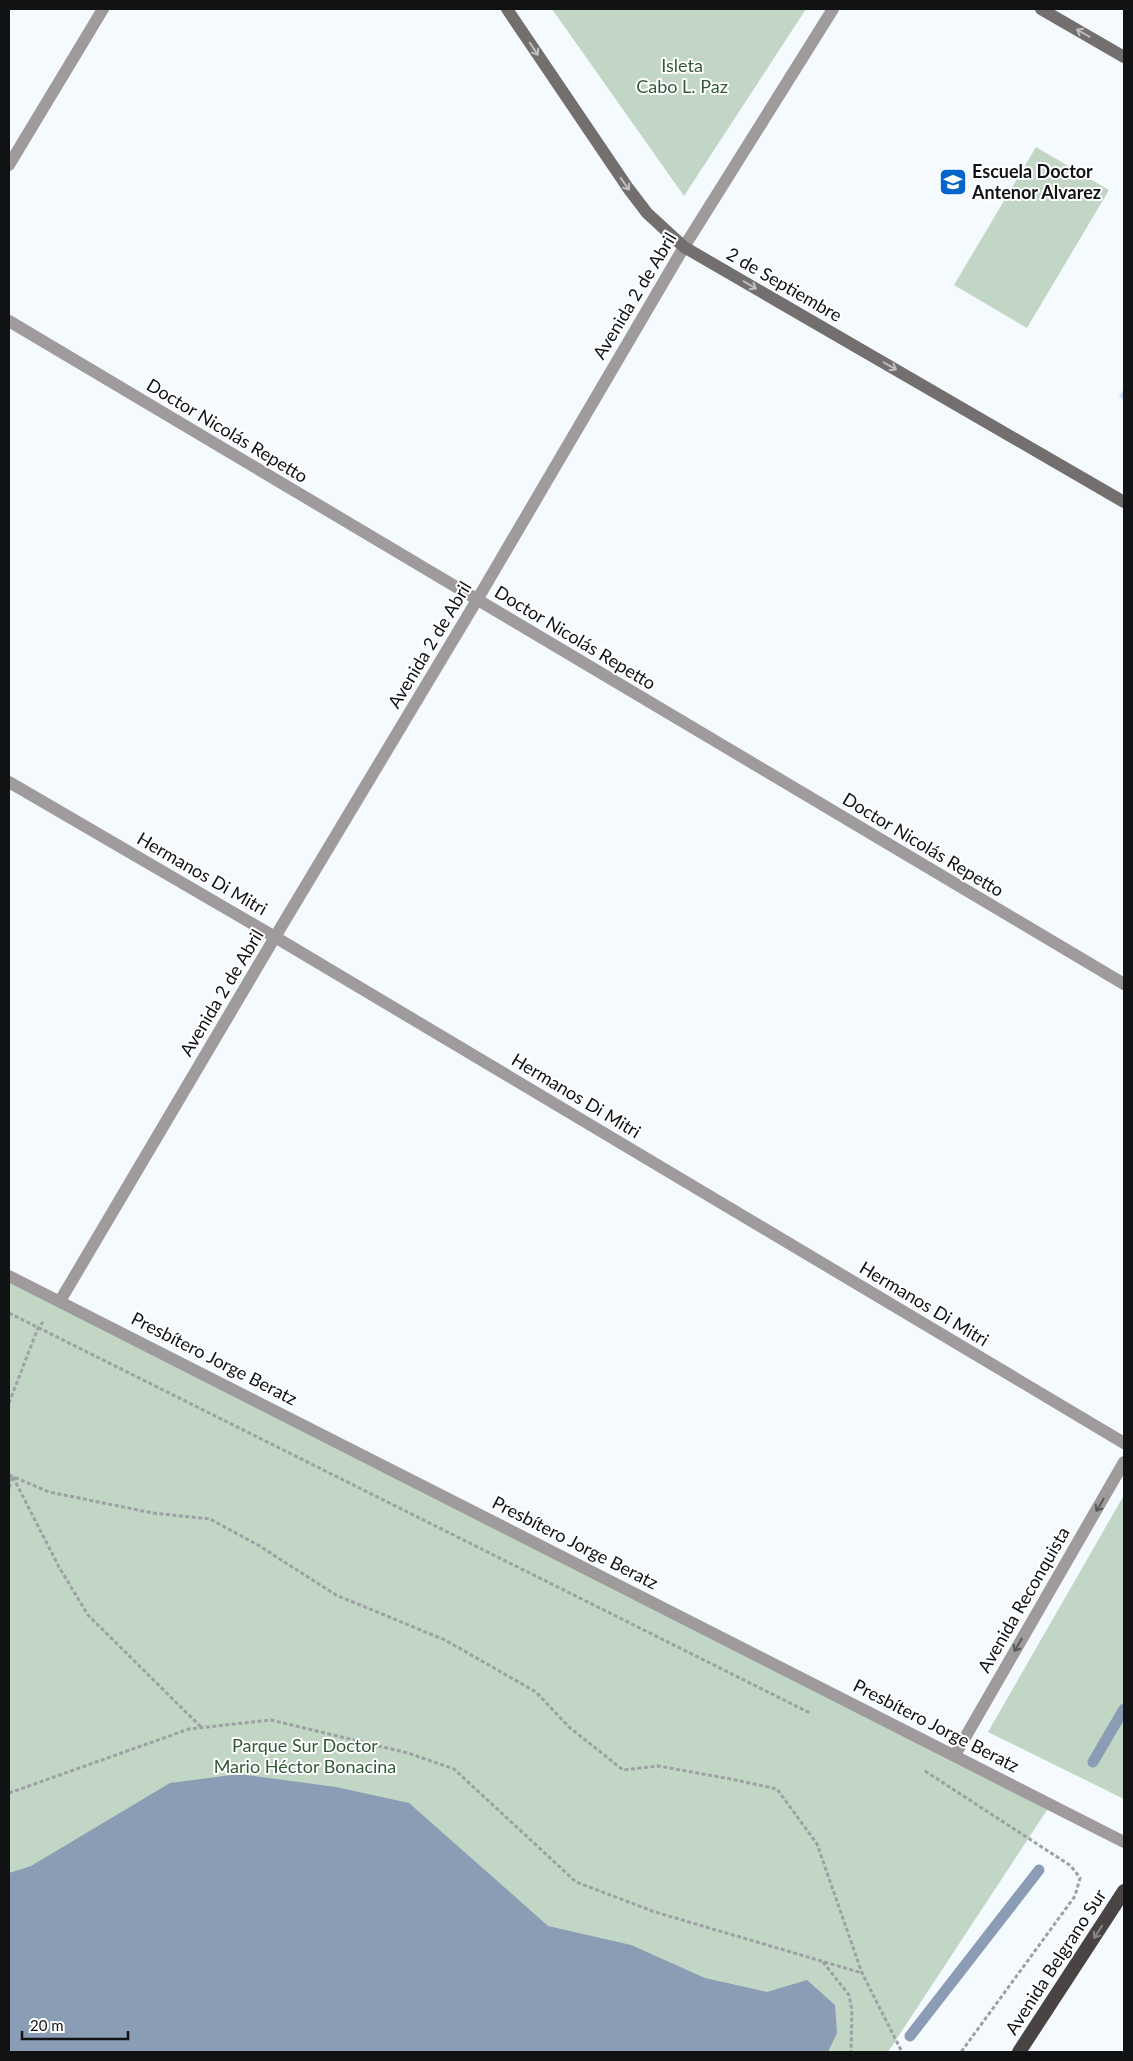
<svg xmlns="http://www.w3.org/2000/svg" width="1133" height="2061" font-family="Lato,sans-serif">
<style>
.green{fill:#c1d6c4}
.water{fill:#8b9db5}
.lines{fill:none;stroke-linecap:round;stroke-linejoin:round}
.stream{stroke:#8b9db5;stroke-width:11}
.building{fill:#cae0f8}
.path{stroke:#9da1a5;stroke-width:3;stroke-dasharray:4 2.5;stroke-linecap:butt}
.minor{stroke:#9f9b9c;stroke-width:12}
.secondary{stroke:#746f6f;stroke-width:12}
.trunk{stroke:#4a4344;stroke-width:14}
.oneway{stroke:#c0bebe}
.oneway2{stroke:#585658}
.oneway3{stroke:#898585}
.labels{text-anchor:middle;stroke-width:4;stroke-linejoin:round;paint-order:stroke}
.park-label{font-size:18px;fill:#315a39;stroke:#fff}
.poi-label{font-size:18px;font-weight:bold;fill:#101214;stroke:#fff;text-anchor:start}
.street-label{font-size:18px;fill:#101214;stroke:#fff}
</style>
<rect width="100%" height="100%" fill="#f5faff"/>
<path class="green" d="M552 9H806L684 196Z
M1036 147 1109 190 1027 328 954 285Z
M9 1276 1051 1804 888 2052H9Z
M1124 1495V1799L988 1732Z"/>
<path class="water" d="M239 1774 336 1787 409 1803 548 1926 631 1945 705 1978 767 1992 807 1980 835 2005 837 2033 828 2052H9V1873L31 1866 170 1783Z"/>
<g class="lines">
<path class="stream" d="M1093 1762 1124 1709
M910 2036 1039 1870"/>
</g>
<path class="building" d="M1124 388V400L1119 397Z"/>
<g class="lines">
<path class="path" d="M9 1313 810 1713
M9 1403 38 1328 44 1321
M9 1475 49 1492 153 1513 210 1519 258 1545 336 1595 445 1640 536 1692 569 1727 623 1770 658 1766 731 1779 777 1789 817 1844 862 1973 902 2052
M13 1477 59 1567 88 1615 201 1727
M9 1488 12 1477
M925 1771 1071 1866 1080 1878 1075 1896 961 2052
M9 1793 189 1729 271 1720 408 1753 454 1769 576 1882 655 1912 862 1973
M823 1962 849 1995 852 2011 851 2052"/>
<path class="minor" d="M9 165 103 9
M9 321 1124 984
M9 782 275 937 1124 1443
M9 1276 1124 1842
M60 1301 275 937 477 600 684 247 833 9
M955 1755 1124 1462"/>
<path class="secondary" d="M507 9 628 188 647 213 684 247 1124 502
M1041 9 1124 57"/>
<path class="trunk" d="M1019 2052 1124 1891"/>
</g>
<defs><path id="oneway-shaft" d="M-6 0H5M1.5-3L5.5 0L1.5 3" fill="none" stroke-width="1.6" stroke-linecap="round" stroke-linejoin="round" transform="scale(1.25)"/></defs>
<g class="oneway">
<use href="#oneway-shaft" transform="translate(1083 33) rotate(-150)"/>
<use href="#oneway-shaft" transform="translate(534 49) rotate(56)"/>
<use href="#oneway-shaft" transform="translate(625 184) rotate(55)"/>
<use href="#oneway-shaft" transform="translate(750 285) rotate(30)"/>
<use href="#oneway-shaft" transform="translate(890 366) rotate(30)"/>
</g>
<g class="oneway2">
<use href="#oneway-shaft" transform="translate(1100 1505) rotate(120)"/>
<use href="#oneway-shaft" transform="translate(1018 1645) rotate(120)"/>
</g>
<use class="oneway3" href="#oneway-shaft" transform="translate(1098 1932) rotate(123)"/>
<defs>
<g id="school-square" transform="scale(1.4375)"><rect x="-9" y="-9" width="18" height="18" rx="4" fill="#0664cd" stroke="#fff"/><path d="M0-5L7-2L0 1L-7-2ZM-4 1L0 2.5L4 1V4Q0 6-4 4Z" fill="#fff"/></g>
</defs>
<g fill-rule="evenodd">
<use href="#school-square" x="953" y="182"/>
</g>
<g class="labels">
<g class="park-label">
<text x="682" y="72">Isleta<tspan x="682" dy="21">Cabo L. Paz</tspan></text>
<text x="305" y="1752">Parque Sur Doctor<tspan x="305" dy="21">Mario Héctor Bonacina</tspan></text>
</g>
<g class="poi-label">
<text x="972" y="178">Escuela Doctor<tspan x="972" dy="21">Antenor Alvarez</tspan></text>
</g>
<g class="street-label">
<text transform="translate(784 285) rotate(30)" y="6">2 de Septiembre</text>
<text transform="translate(635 296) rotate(-59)" y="6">Avenida 2 de Abril</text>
<text transform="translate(227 431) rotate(31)" y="6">Doctor Nicolás Repetto</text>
<text transform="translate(575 638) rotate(31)" y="6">Doctor Nicolás Repetto</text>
<text transform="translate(430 645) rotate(-59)" y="6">Avenida 2 de Abril</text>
<text transform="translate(923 845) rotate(31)" y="6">Doctor Nicolás Repetto</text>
<text transform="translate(202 874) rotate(30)" y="6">Hermanos Di Mitri</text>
<text transform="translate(222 993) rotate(-59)" y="6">Avenida 2 de Abril</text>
<text transform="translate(576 1096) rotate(31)" y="6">Hermanos Di Mitri</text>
<text transform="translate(924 1304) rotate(31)" y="6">Hermanos Di Mitri</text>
<text transform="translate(214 1359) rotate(27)" y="6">Presbítero Jorge Beratz</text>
<text transform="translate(575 1543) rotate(27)" y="6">Presbítero Jorge Beratz</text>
<text transform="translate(1024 1600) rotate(-60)" y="6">Avenida Reconquista</text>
<text transform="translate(936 1726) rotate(27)" y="6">Presbítero Jorge Beratz</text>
<text transform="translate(1056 1962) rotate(-57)" y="6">Avenida Belgrano Sur</text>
</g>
</g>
<rect width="1133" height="2061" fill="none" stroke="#101214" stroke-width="20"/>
<path d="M22 2031v8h106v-8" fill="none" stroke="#101214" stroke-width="2.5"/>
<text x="30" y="2031" font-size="15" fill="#101214" stroke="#ffffff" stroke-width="4" paint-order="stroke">20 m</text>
</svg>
